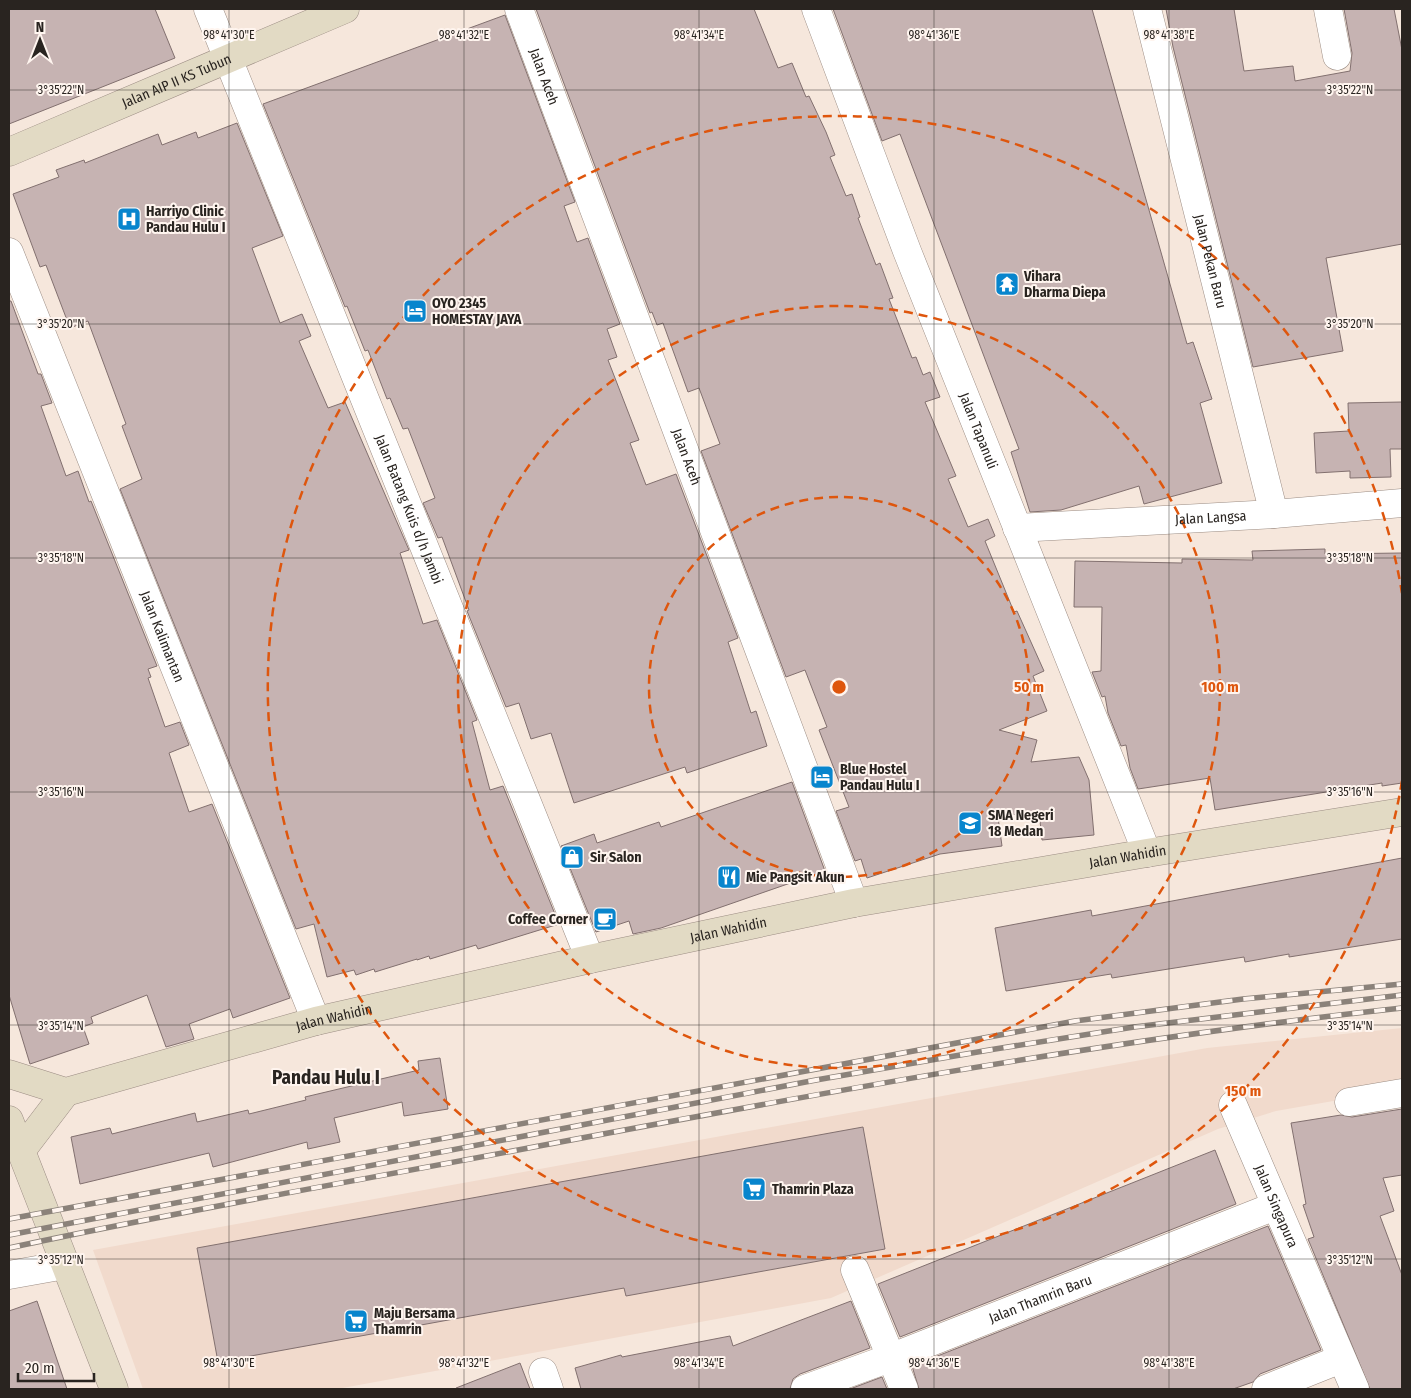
<svg xmlns="http://www.w3.org/2000/svg" width="1411" height="1398" font-family="'Fira Sans Condensed',sans-serif">
<style>
.built{fill:#f1dacc}
.building{fill:#c6b3b2;stroke:#82706f}
.lines{fill:none;stroke-linecap:round;stroke-linejoin:round}
.street-casing{stroke:#9c8d84;stroke-width:29}
.secondary-casing{stroke:#9c8d84;stroke-width:29}
.street{stroke:#fff;stroke-width:28}
.secondary{stroke:#e2dac4;stroke-width:28}
.rail-casing{stroke:#8b827a;stroke-width:5.5}
.rail{stroke:#fff5ef;stroke-width:4;stroke-dasharray:11;stroke-linecap:butt}
.ticks{fill:none;stroke:#292420;stroke-width:1;stroke-opacity:0.45}
.ring{fill:none;stroke:#de560d;stroke-width:2.5;stroke-dasharray:9 6}
.labels{text-anchor:middle;stroke-width:4;stroke-linejoin:round;paint-order:stroke}
.street-label{font-size:14px;fill:#292420;stroke:#fff5ef}
.poi-label{font-size:14px;font-weight:bold;fill:#292420;stroke:#fff5ef;text-anchor:start}
.district-label{font-size:19px;font-weight:bold;fill:#292420;stroke:#fff5ef}
.ticks-label{font-size:12px;text-anchor:middle;fill:#292420;stroke:#fff5ef;stroke-width:4;stroke-linejoin:round;paint-order:stroke}
.centre{fill:#de560d;stroke:#fff5ef;stroke-width:2.5}
.ring-label{font-size:15px;text-anchor:middle;font-weight:bold;fill:#de560d;stroke:#fff5ef;stroke-width:4;stroke-linejoin:round;paint-order:stroke}
</style>
<rect width="100%" height="100%" fill="#f6e7dc"/>
<path class="built" d="M1402 1028V1089L1276 1111 1218 1129 831 1298 337 1389H143L93 1250 1207 1048Z"/>
<path class="building" d="M9 9H155L175 58 9 124Z
M536 9H754L778 68 792 63 806 97 809 96 826 132 835 155 830 157 846 196 852 194 860 217 858 218 876 265 880 263 893 298 889 299 912 358 916 357 923 375 930 372 940 397 925 402 956 476 948 479 968 527 988 519 995 536 985 541 1014 612 1017 611 1044 671 1033 676 1047 711 999 730 1037 740 1031 762 1079 757 1089 780 1094 835 1042 840 1040 821 997 810 1002 846 940 854 867 878 861 859 855 861 836 811 849 807 819 730 827 727 805 670 786 677 701 451 720 444 699 388 688 392 663 323 657 325 652 312 650 313Z
M833 9H1092L1187 344 1193 342 1212 399 1200 403 1222 483 1144 504 1139 486 1061 510 1030 512 1011 452 1019 449 900 134 882 141Z
M1166 9H1234L1244 71 1293 66 1295 81 1350 71 1352 53 1344 9H1394L1402 50V244L1326 258 1343 351 1253 367 1173 47Z
M505 15 575 202 564 206 577 242 588 238 620 324 607 329 617 357 608 360 639 440 630 443 646 485 676 474 738 638 728 642 751 713 756 711 767 746 687 773 685 767 574 803 551 733 531 739 519 703 506 707 467 611 469 610 442 537 438 538 423 503 435 498 408 428 403 429 390 398 387 399 368 350 365 351 347 306 345 307 263 104Z
M237 123 283 236 252 248 280 323 302 314 311 336 299 341 328 408 345 402 409 550 400 553 423 624 437 620 477 720 472 722 490 790 503 786 559 924 478 949 476 945 430 959 429 956 417 960V959L375 972 374 969 356 975 354 970 327 977 314 924 296 929 120 489 142 479 122 426 126 424 88 321 70 328 46 265 40 267 13 194 59 177 56 170 84 160 85 163 158 134 162 145 196 132 198 138Z
M9 301H11L38 374H41L52 403 41 406 66 476 78 471 89 502 91 501 157 666 148 669 151 677 148 678 165 727 180 722 189 745 169 753 189 812 212 804 290 998 233 1018 230 1009 189 1024 194 1039 166 1047 147 995 91 1017 93 1023 83 1027 89 1044 30 1064 9 995Z
M1402 402V449H1390L1391 477 1350 478V471L1316 473 1314 433 1349 431 1348 403Z
M1325 549V554L1402 553V783L1382 786V783L1215 810 1210 778 1138 789 1130 768 1126 745 1121 746 1108 713 1105 696 1102 697 1092 672 1101 671 1102 607H1074L1075 561 1182 563V559L1253 560 1252 551Z
M792 782 825 871 661 928 633 934 629 921 596 932 561 846 594 834 597 843 659 822 661 827Z
M1402 858V939L1289 957V954L1245 962 1244 957 1112 978 1111 974 1006 991 995 928 1091 910 1092 916Z
M440 1058 448 1109 404 1116 402 1102 334 1118 340 1142 308 1149 307 1142 213 1167 209 1153 80 1184 71 1137 110 1128 112 1134 195 1113 197 1122 248 1110 249 1114 306 1100 305 1097 419 1070 418 1061Z
M1402 1109V1175L1383 1178 1394 1211 1380 1216 1402 1275V1389H1370L1308 1239 1314 1237 1303 1205 1306 1204 1291 1123 1341 1115 1352 1117Z
M863 1127 885 1249 626 1296 624 1288 218 1362 197 1248Z
M1215 1150 1236 1204 900 1337 878 1284Z
M1268 1226 1321 1350 1260 1374 1253 1382 1233 1389H919L912 1366Z
M37 1301 67 1389H9V1311Z
M851 1301 870 1348 800 1374 793 1379 790 1389H581L575 1368 621 1355 622 1357 730 1336 733 1346Z
M520 1363 530 1389H456V1388Z
M882 1377 887 1389H850Z"/>
<g class="lines">
<g class="street-casing">
<g id="street">
<path id="s1" d="M208 9 590 959"/>
<path id="s2" d="M519 9 854 903"/>
<path id="s3" d="M816 9 907 251 1147 853"/>
<path id="s4" d="M1147 9 1274 514"/>
<path d="M1328 9 1337 56"/>
<path id="s5" d="M9 252 316 1021"/>
<path id="s6" d="M1017 528 1274 514 1402 503"/>
<path d="M1349 1102 1402 1093"/>
<path id="s7" d="M1233 1105 1355 1389"/>
<path d="M855 1270 904 1389"/>
<path d="M9 1275 65 1265"/>
<path d="M543 1372 549 1389"/>
<path id="s8" d="M805 1389 890 1358 1275 1206"/>
<path d="M1266 1389 1341 1359"/>
</g>
</g>
<g class="secondary-casing">
<g id="secondary">
<path id="s9" d="M9 152 345 9"/>
<path id="s10" d="M9 1074 66 1092 316 1021 590 959 854 903 1147 853 1402 812"/>
<path d="M9 1120 114 1389"/>
<path d="M21 1151 66 1092"/>
</g>
</g>
<use href="#street" class="street"/>
<use href="#secondary" class="secondary"/>
<g class="rail-casing">
<path id="rail" d="M9 1219 1075 1021 1243 999 1402 984
M9 1235 816 1080 995 1049 1134 1027 1402 995
M9 1248C185 1210 362 1180 539 1146 826 1092 1112 1039 1402 1008"/>
</g>
<use href="#rail" class="rail"/>
</g>
<path class="ticks" d="M229 9V1389M464 9V1389M699 9V1389M934 9V1389M1169 9V1389M9 90H1402M9 324H1402M9 558H1402M9 792H1402M9 1025H1402M9 1259H1402"/>
<g class="ring">
<circle cx="839" cy="687" r="190"/>
<circle cx="839" cy="687" r="381"/>
<path d="M1402 781A571 571 0 1 1 1402 593"/>
</g>
<defs>
<g id="hospital-square" transform="scale(1.25)"><rect x="-9" y="-9" width="18" height="18" rx="4" fill="#0885cd" stroke="#fff5ef"/><path d="M-5-5h3v3.5h4V-5h3V5h-3V1.5h-4V5h-3Z" fill="#fff"/></g>
<g id="temple-square" transform="scale(1.25)"><rect x="-9" y="-9" width="18" height="18" rx="4" fill="#0885cd" stroke="#fff5ef"/><path d="M0-6L5-2H3V0L6.5 2.5H4V6H1.5V3h-3V6H-4V2.5H-6.5L-3 0V-2H-5Z" fill="#fff"/></g>
<g id="hotel-square" transform="scale(1.25)"><rect x="-9" y="-9" width="18" height="18" rx="4" fill="#0885cd" stroke="#fff5ef"/><path d="M-6-4.5h1.5V1H6V5H4.5V3h-9V5H-6ZM-4 0a1.8 1.8 0 1 1 3.6 0ZM.5 0V-2.5h3Q6-2.5 6 0Z" fill="#fff"/></g>
<g id="school-square" transform="scale(1.25)"><rect x="-9" y="-9" width="18" height="18" rx="4" fill="#0885cd" stroke="#fff5ef"/><path d="M0-5L7-2L0 1L-7-2ZM-4 1L0 2.5L4 1V4Q0 6-4 4Z" fill="#fff"/></g>
<g id="shop-square" transform="scale(1.25)"><rect x="-9" y="-9" width="18" height="18" rx="4" fill="#0885cd" stroke="#fff5ef"/><path d="M-5-2.5h2.3a2.7 3.5 0 0 1 5.4 0H5L5.5 6h-11ZM-1.5-2.5h3a1.5 2.3 0 0 0-3 0Z" fill="#fff"/></g>
<g id="restaurant-square" transform="scale(1.25)"><rect x="-9" y="-9" width="18" height="18" rx="4" fill="#0885cd" stroke="#fff5ef"/><path d="M-5-6h1v4h1v-4h1v4h1v-4h1v5L-1.5 .5V6h-2V.5L-5-1ZM5-6V6H3V1.5H1.5Q1.5-4 5-6Z" fill="#fff"/></g>
<g id="cafe-square" transform="scale(1.25)"><rect x="-9" y="-9" width="18" height="18" rx="4" fill="#0885cd" stroke="#fff5ef"/><path d="M-5.5-4.5H6V0H3Q3 3.5 0 3.5H-2.5Q-5.5 3.5-5.5 0ZM3-3.2v2h1.7v-2ZM-6 4.5H4V6H-6Z" fill="#fff"/></g>
<g id="supermarket-square" transform="scale(1.25)"><rect x="-9" y="-9" width="18" height="18" rx="4" fill="#0885cd" stroke="#fff5ef"/><path d="M-6-5.5h2.5l.6 2H6L4.5 2H-2.5L-4.4-4H-6ZM-1.5 3.2a1.3 1.3 0 1 0 .1 0ZM3 3.2a1.3 1.3 0 1 0 .1 0Z" fill="#fff"/></g>
</defs>
<g fill-rule="evenodd">
<use href="#hospital-square" x="129" y="219"/>
<use href="#temple-square" x="1007" y="284"/>
<use href="#hotel-square" x="415" y="311"/>
<use href="#hotel-square" x="822" y="777"/>
<use href="#school-square" x="970" y="823"/>
<use href="#shop-square" x="572" y="857"/>
<use href="#restaurant-square" x="729" y="877"/>
<use href="#cafe-square" x="605" y="919"/>
<use href="#supermarket-square" x="754" y="1189"/>
<use href="#supermarket-square" x="356" y="1321"/>
</g>
<g class="labels">
<g class="street-label">
<text dy="5" stroke="none"><textPath href="#s2" startOffset="72">Jalan Aceh</textPath></text>
<text dy="5" stroke="none"><textPath href="#s9" startOffset="182">Jalan AIP II KS Tubun</textPath></text>
<text dy="5" stroke="none"><textPath href="#s4" startOffset="260">Jalan Pekan Baru</textPath></text>
<text dy="5" stroke="none"><textPath href="#s3" startOffset="452">Jalan Tapanuli</textPath></text>
<text dy="5" stroke="none"><textPath href="#s2" startOffset="478">Jalan Aceh</textPath></text>
<text dy="5" stroke="none"><textPath href="#s1" startOffset="539">Jalan Batang Kuis d/h Jambi</textPath></text>
<text dy="5" stroke="none"><textPath href="#s6" startOffset="194">Jalan Langsa</textPath></text>
<text dy="5" stroke="none"><textPath href="#s5" startOffset="414">Jalan Kalimantan</textPath></text>
<text dy="5" stroke="none"><textPath href="#s10" startOffset="1148">Jalan Wahidin</textPath></text>
<text dy="5" stroke="none"><textPath href="#s10" startOffset="742">Jalan Wahidin</textPath></text>
<text dy="5" stroke="none"><textPath href="#s10" startOffset="338">Jalan Wahidin</textPath></text>
<text dy="5" stroke="none"><textPath href="#s7" startOffset="110">Jalan Singapura</textPath></text>
<text dy="5" stroke="none"><textPath href="#s8" startOffset="252">Jalan Thamrin Baru</textPath></text>
</g>
<g class="poi-label">
<text x="146" y="216">Harriyo Clinic<tspan x="146" dy="16">Pandau Hulu I</tspan></text>
<text x="1024" y="281">Vihara<tspan x="1024" dy="16">Dharma Diepa</tspan></text>
<text x="432" y="308">OYO 2345<tspan x="432" dy="16">HOMESTAY JAYA</tspan></text>
<text x="840" y="774">Blue Hostel<tspan x="840" dy="16">Pandau Hulu I</tspan></text>
<text x="988" y="820">SMA Negeri<tspan x="988" dy="16">18 Medan</tspan></text>
<text x="590" y="862">Sir Salon</text>
<text x="746" y="882">Mie Pangsit Akun</text>
<text x="588" y="924" text-anchor="end">Coffee Corner</text>
<text x="772" y="1194">Thamrin Plaza</text>
<text x="374" y="1318">Maju Bersama<tspan x="374" dy="16">Thamrin</tspan></text>
</g>
<g class="district-label">
<text x="326" y="1084">Pandau Hulu I</text>
</g>
</g>
<g class="ticks-label">
<text x="229" y="39">98°41'30"E</text>
<text x="464" y="39">98°41'32"E</text>
<text x="699" y="39">98°41'34"E</text>
<text x="934" y="39">98°41'36"E</text>
<text x="1169" y="39">98°41'38"E</text>
<text x="61" y="94">3°35'22"N</text>
<text x="1350" y="94">3°35'22"N</text>
<text x="61" y="328">3°35'20"N</text>
<text x="1350" y="328">3°35'20"N</text>
<text x="61" y="562">3°35'18"N</text>
<text x="1350" y="562">3°35'18"N</text>
<text x="61" y="796">3°35'16"N</text>
<text x="1350" y="796">3°35'16"N</text>
<text x="61" y="1030">3°35'14"N</text>
<text x="1350" y="1030">3°35'14"N</text>
<text x="61" y="1264">3°35'12"N</text>
<text x="1350" y="1264">3°35'12"N</text>
<text x="229" y="1367">98°41'30"E</text>
<text x="464" y="1367">98°41'32"E</text>
<text x="699" y="1367">98°41'34"E</text>
<text x="934" y="1367">98°41'36"E</text>
<text x="1169" y="1367">98°41'38"E</text>
</g>
<circle cx="839" cy="687" r="8" class="centre"/>
<g class="ring-label">
<text x="1029" y="692">50 m</text>
<text x="1220" y="692">100 m</text>
<text x="1243" y="1096">150 m</text>
</g>
<rect width="1411" height="1398" fill="none" stroke="#292420" stroke-width="20"/>
<g transform="translate(40 40)" stroke="#fff5ef" stroke-width="4" paint-order="stroke">
<path d="M0-4L9 19L0 12L-9 19Z" fill="#292420"/>
<text y="-8" font-size="14" font-weight="bold" text-anchor="middle" fill="#292420">N</text>
</g>
<path d="M18 1373v8h76v-8" fill="none" stroke="#292420" stroke-width="2.5"/>
<text x="25" y="1373" font-size="15" fill="#292420" stroke="#fff5ef" stroke-width="4" paint-order="stroke">20 m</text>
</svg>
